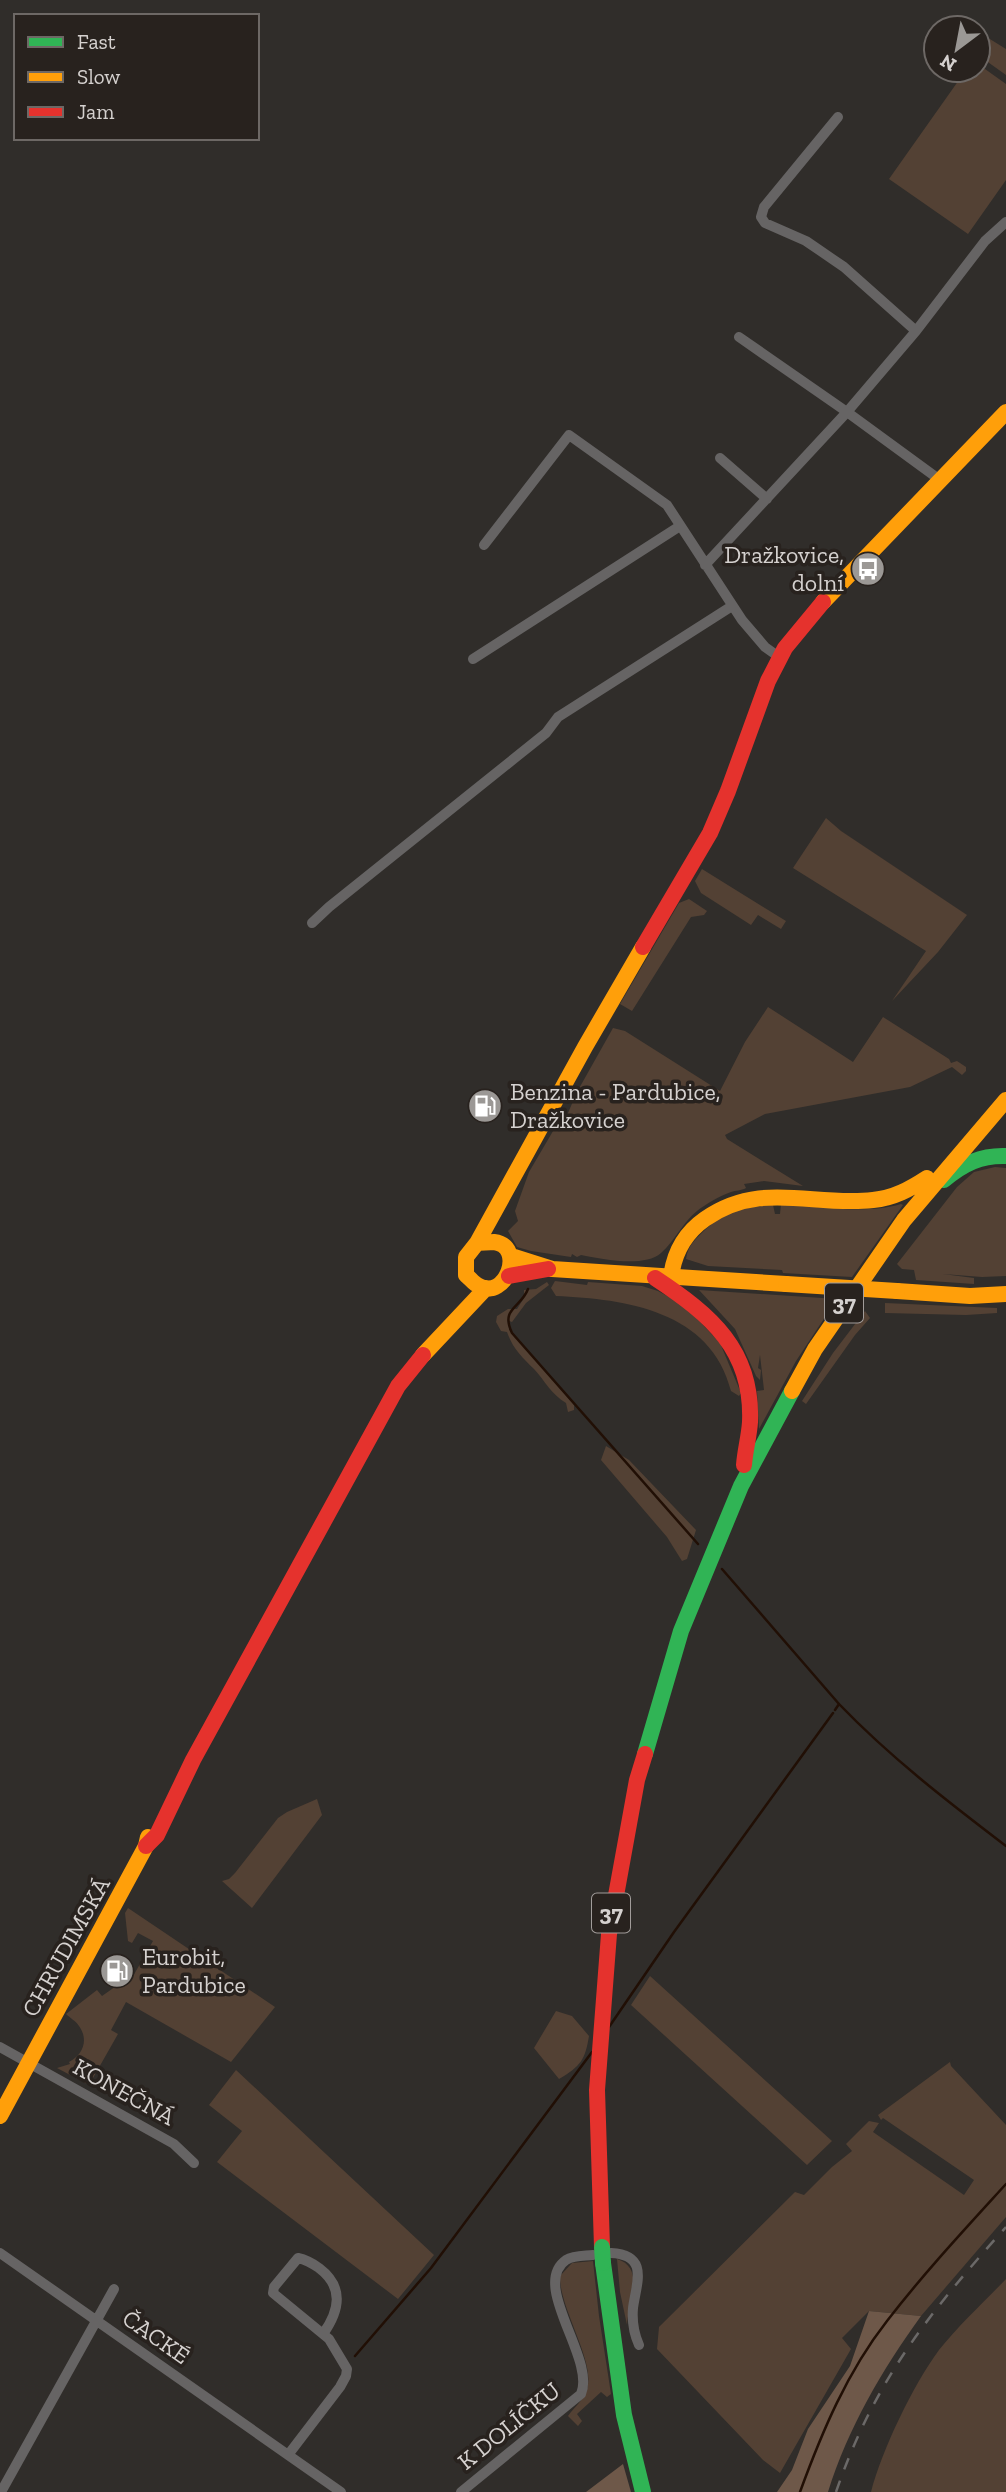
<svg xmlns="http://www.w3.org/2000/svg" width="1006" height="2492" font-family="'Zilla Slab',serif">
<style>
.green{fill:#534134}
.forest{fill:#6e5849}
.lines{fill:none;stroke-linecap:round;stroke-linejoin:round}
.stream{stroke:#210f05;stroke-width:2.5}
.street{stroke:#666464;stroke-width:10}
.fast{stroke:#30b455;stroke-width:16}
.slow{stroke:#ff9f0a;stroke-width:16}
.jam{stroke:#e5322d;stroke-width:16}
.rail{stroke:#6b6968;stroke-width:2.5;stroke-dasharray:12 12;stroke-linecap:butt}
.fast-bridge{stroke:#30b455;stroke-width:16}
.slow-bridge{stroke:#ff9f0a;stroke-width:16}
.labels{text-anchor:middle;stroke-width:7;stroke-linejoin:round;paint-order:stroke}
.shield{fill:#28221e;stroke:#a19c9a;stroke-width:2}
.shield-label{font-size:23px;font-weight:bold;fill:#d5d1cf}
.poi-label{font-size:24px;fill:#d5d1cf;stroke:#28221e;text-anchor:start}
.street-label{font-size:24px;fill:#d5d1cf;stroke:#28221e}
</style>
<rect width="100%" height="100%" fill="#302d2a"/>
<path class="green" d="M985 36 1006 49V75L978 55V49Z
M978 64 1006 84V180L968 234 889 179 966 70H978Z
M826 818 841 831 967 915 938 952 892 1001 926 951 793 868Z
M702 869 786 921 781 929 758 915 751 925 701 893 695 881Z
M689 899 707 911 704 915 691 917 632 1011 620 1004 679 903Z
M768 1007 853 1062 883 1017 949 1059 951 1063 957 1061 966 1067V1071L962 1075 952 1067 910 1087 765 1114 725 1135 727 1139 803 1186 764 1181 744 1184 746 1188C741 1191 736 1190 731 1192 719 1196 706 1204 697 1211 682 1223 675 1241 661 1253 644 1268 602 1259 581 1255L577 1257 572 1254 571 1257 531 1251 517 1247 508 1231 518 1221 515 1211 529 1172 556 1126 568 1113 577 1092 613 1028 625 1031 720 1091 745 1042Z
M995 1167 1006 1168V1276L982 1277 943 1274 974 1278V1284L916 1280 914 1270 902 1269 897 1264 957 1187 974 1172Z
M781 1204C819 1206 864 1215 901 1204L903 1205 852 1277 783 1273 782 1270 708 1266 686 1259C688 1244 697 1238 707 1228 727 1210 747 1207 773 1205L775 1214H780Z
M555 1281 587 1285 588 1282 642 1286 658 1291 684 1305 720 1343 741 1393 739 1396 731 1391C711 1311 626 1299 556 1296L551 1288Z
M547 1282 549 1285 526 1303 512 1322 507 1320 509 1329 574 1405V1410L568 1412 566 1403C551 1394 545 1381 534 1369 522 1357 513 1349 507 1332L501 1331 496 1322 497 1316 508 1309H517L524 1298V1290L536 1289Z
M699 1290 837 1299 796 1361 759 1429 757 1391 764 1390 760 1355 758 1368 761 1370 760 1380 756 1376 735 1329Z
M885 1303 997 1308V1313L966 1315 885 1313Z
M865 1311 870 1318 855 1335 806 1404 802 1401 833 1353Z
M606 1446 629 1460 696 1530 687 1559 682 1561 667 1537 601 1460Z
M317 1799 322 1815 252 1908 222 1881 229 1879 235 1873 278 1818 287 1812Z
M128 1908 275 2007 231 2062 126 2002 111 2030 118 2034 89 2085 57 2068 70 2064 69 2062C83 2055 89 2040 79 2026 76 2021 70 2018 66 2014L97 1990 102 1996 129 1977 132 1978 153 1941 138 1933 132 1943 128 1941 125 1913Z
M650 1976 832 2141 807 2165 631 2005Z
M556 2011 572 2016 589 2036C585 2060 581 2066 559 2079L534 2048Z
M954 2059 950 2062 951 2066 1006 2125V2217L921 2316 869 2311 842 2338 851 2349 780 2473 763 2460 657 2349 659 2327 795 2192 804 2195 832 2167 852 2151 846 2144 869 2121 879 2123 873 2132 964 2195 974 2180 883 2118 881 2120 878 2115Z
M236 2070 434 2255 398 2299 217 2162 242 2131 209 2105Z
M617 2259C646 2268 628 2303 627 2325L620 2292Z
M593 2261 599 2316 611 2394 607 2397 601 2392 577 2414 582 2421 578 2426 568 2416C574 2407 583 2401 587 2389 596 2362 559 2308 560 2276L572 2263Z
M1006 2279V2492H871C882 2450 913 2385 939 2350 959 2325 984 2302 1006 2279Z"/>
<path class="forest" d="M869 2311 921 2316C882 2370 848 2428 828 2492H777L792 2470 808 2429 850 2366Z
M623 2464 631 2492H586Z"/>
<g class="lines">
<path class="stream" d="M528 1289C521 1308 500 1308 512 1333L698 1544
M722 1569 839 1704 835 1710
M839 1704C890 1757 947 1801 1006 1846
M609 2027 674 1932 833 1713
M355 2356 431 2268 592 2052
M800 2492C822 2432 847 2372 887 2321 924 2273 965 2229 1006 2184"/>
<path class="street" d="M838 117 764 207 761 217 765 223 806 241 844 267 916 331
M739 337 847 412 940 480
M720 458 767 499
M484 545 569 435 667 505 742 620 765 647 779 657
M705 565 847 412 916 331 985 241 1006 222
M473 659 680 526
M312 923 329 907 546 733 558 717 732 606
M0 2047 174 2144 194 2163
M0 2253 341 2492
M611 2253C650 2255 636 2284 633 2308 632 2320 634 2334 639 2345
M288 2455 340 2387 346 2376 347 2369 329 2339 273 2293 274 2287 298 2258C307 2260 312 2263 319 2268 344 2287 340 2310 323 2334
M1 2492 114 2289
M461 2492 581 2394C596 2359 530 2285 566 2260 574 2255 584 2256 593 2255"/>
<path class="fast" d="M944 1180C963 1164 981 1155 1006 1156
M645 1754 681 1631 741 1486 792 1391
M603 2263 624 2415 643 2492"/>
<path class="slow" d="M823 602 1006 412
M477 1243C482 1243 488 1242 494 1242 526 1246 506 1301 479 1286 474 1284 470 1278 466 1275V1257L477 1243 585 1047 643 947
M511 1256 552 1269 786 1284
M671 1277C674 1253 685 1233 705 1219 761 1180 812 1207 873 1200 894 1198 910 1189 927 1178
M897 1291 970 1296 1006 1294
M423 1355 486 1288
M792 1391 815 1349 904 1220 1006 1100
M0 2116 146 1846 148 1837"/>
<path class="jam" d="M643 947 710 833 728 791 768 681 785 648 823 602
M509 1276 548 1269
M655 1278C711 1315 753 1350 750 1422 749 1437 745 1451 744 1465
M146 1846 157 1835 193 1760 398 1386 423 1355
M602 2247 597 2090 609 1934 637 1780 645 1754"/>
<path class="rail" d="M836 2492C874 2381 929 2313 1006 2227"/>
<path class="fast-bridge" d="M602 2247 603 2263"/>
<path class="slow-bridge" d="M786 1284 897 1291"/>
</g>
<defs>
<g id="bus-disc" transform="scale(1.75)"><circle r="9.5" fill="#9b9895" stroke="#28221e"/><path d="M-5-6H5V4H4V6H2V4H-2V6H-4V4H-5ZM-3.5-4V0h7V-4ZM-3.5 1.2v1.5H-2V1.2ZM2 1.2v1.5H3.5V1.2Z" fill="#fff"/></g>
<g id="fuel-disc" transform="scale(1.75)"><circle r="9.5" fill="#9b9895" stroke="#28221e"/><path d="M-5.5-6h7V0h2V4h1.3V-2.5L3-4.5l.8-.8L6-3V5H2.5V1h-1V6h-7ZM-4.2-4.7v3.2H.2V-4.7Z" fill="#fff"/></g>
</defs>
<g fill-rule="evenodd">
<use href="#bus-disc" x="868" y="569"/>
<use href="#fuel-disc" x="485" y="1106"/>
<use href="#fuel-disc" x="117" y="1971"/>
</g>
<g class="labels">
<g class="shield">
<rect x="825" y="1283.5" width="38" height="39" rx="5"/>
<rect x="592" y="1893.5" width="38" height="39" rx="5"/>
</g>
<g class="shield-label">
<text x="844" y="1311">37</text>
<text x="611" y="1921">37</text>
</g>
<g class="poi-label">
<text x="844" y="563" text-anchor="end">Dražkovice,<tspan x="844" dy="28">dolní</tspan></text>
<text x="510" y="1100">Benzina - Pardubice,<tspan x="510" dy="28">Dražkovice</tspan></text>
<text x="142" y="1965">Eurobit,<tspan x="142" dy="28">Pardubice</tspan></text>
</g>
<g class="street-label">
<text transform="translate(66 1947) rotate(-61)" y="8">CHRUDIMSKÁ</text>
<text transform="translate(124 2092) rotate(29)" y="8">KONEČNÁ</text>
<text transform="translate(156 2337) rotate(35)" y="8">ČACKÉ</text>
<text transform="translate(509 2426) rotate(-39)" y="8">K DOLÍČKU</text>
</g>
</g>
<rect x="14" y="14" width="245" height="126" fill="#28221e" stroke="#6d6865" stroke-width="2"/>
<rect x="28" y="37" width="35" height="10" fill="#30b455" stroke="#6d6865" stroke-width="2"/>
<text x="77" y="49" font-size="21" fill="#d5d1cf">Fast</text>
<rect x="28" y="72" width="35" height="10" fill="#ff9f0a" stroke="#6d6865" stroke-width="2"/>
<text x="77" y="84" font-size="21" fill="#d5d1cf">Slow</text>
<rect x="28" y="107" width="35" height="10" fill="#e5322d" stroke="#6d6865" stroke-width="2"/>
<text x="77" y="119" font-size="21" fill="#d5d1cf">Jam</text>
<g transform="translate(957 49) rotate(212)"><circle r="33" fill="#28221e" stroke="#6d6865" stroke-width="2"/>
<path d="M0-5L12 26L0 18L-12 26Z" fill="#9b9895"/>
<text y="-10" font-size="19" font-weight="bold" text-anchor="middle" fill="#d5d1cf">N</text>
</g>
</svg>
